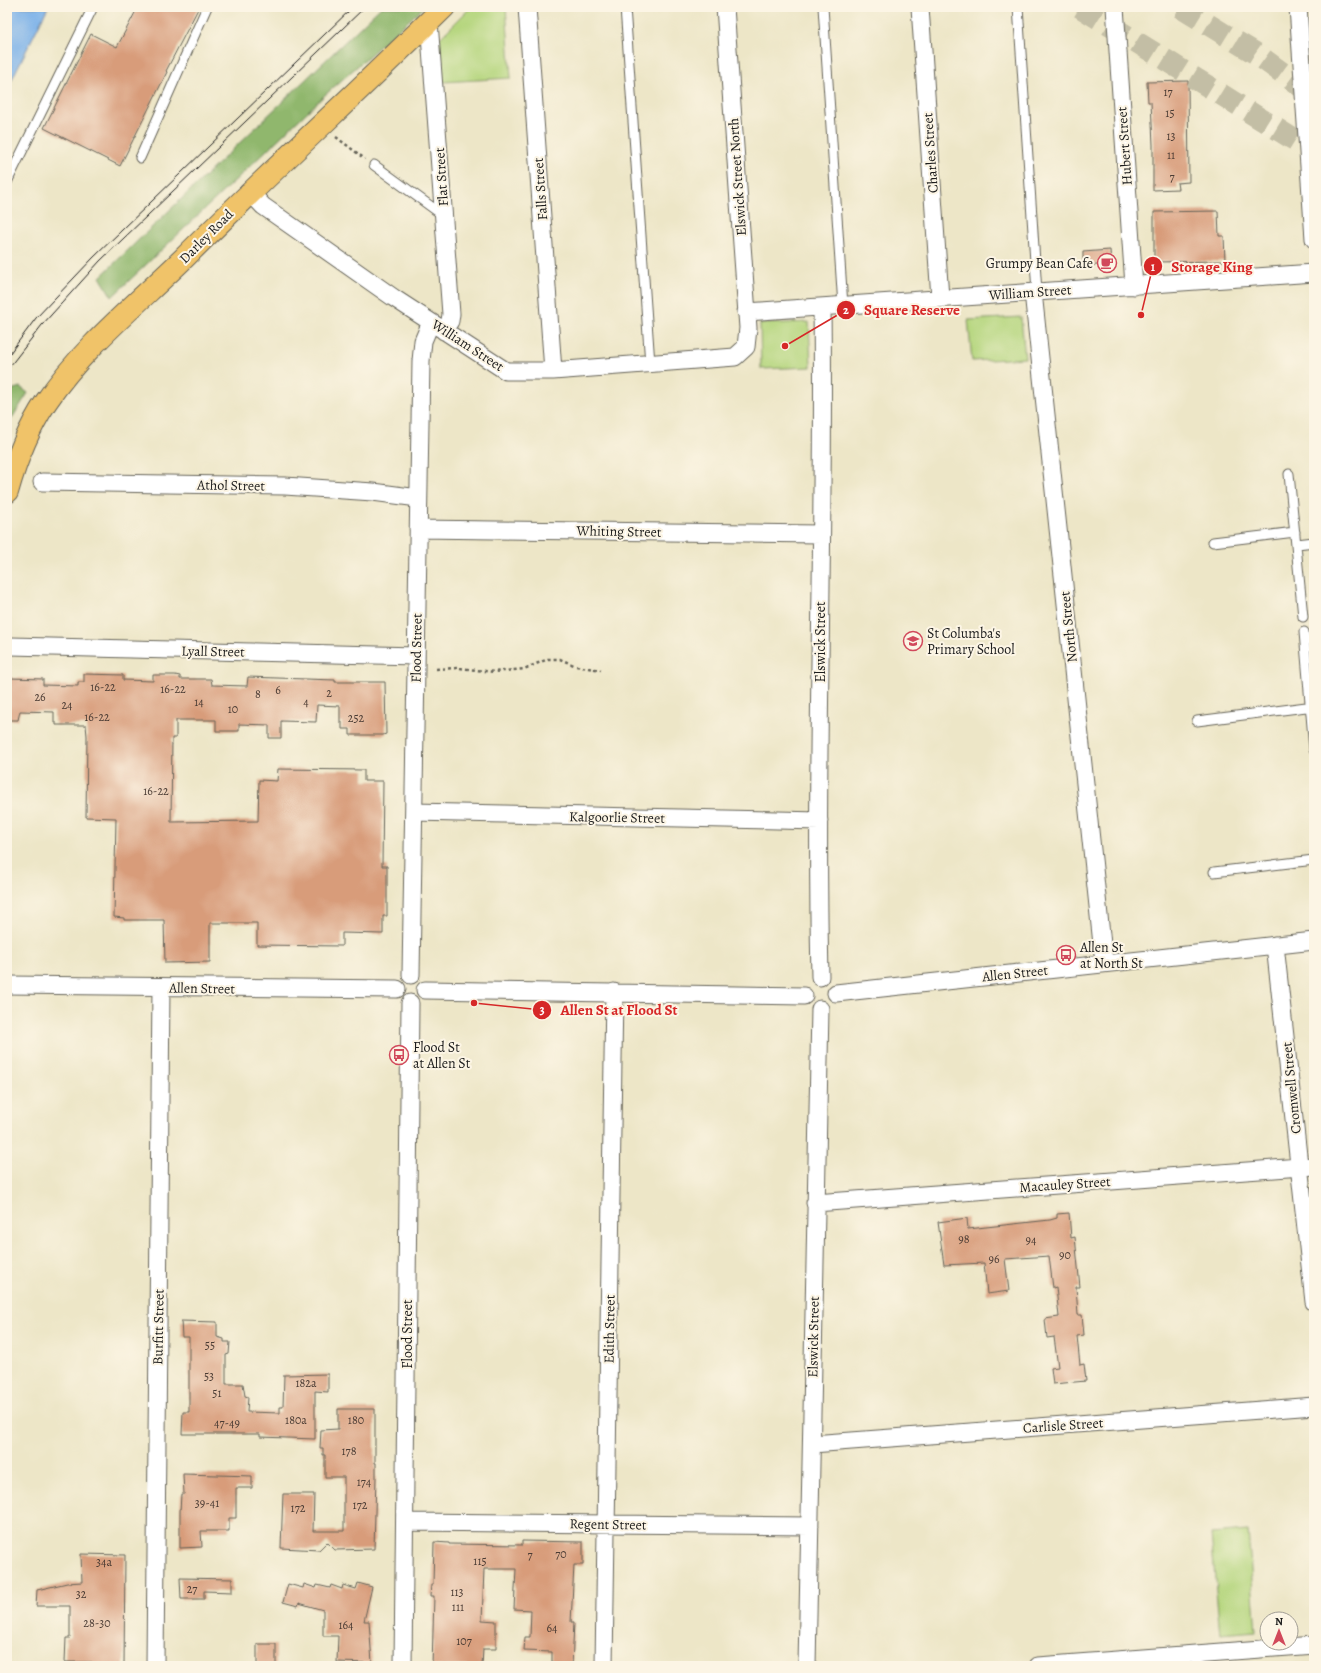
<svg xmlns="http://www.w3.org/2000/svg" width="1321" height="1673" font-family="Alegreya,serif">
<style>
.green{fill:#b5d67e;stroke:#68794d}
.forest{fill:#90b76d;stroke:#566a44}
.water{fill:#7ab1e9;stroke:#4b6682}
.building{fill:#d89c7a}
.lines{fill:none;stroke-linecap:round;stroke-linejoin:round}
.highway-tunnel{stroke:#c3bea5;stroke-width:22;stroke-dasharray:22 11;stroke-linecap:butt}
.lane-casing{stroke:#656358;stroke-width:11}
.street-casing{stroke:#656358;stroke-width:19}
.primary-casing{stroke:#656358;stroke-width:24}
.path{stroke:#656358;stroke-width:2.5;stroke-dasharray:3 3;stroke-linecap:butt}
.lane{stroke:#fff;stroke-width:9}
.street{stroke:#fff;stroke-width:17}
.primary{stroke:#f0c369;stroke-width:22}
.tram{stroke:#1c1c1c;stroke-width:1}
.labels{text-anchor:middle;stroke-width:4;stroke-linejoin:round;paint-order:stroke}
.number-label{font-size:12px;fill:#4b3c34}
.street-label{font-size:14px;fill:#1c1c1c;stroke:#fcf5e5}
.poi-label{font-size:14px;fill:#1c1c1c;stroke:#fcf5e5;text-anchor:start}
.leader{fill:none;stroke:#d62828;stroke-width:1.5}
.callout-dot{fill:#d62828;stroke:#fcf5e5;stroke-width:1.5}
.mark-label{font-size:12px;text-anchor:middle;font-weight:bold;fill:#fff}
.callout-label{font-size:15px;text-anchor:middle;font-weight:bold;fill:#d62828;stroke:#fcf5e5;stroke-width:4;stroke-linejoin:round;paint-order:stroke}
</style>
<rect width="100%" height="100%" fill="#fcf5e5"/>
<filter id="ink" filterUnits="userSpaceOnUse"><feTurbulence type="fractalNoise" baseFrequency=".025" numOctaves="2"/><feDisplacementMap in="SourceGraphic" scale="8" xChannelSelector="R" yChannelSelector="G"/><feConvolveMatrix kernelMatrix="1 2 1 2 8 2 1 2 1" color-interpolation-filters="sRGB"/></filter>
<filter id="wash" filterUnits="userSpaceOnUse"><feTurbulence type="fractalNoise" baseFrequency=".012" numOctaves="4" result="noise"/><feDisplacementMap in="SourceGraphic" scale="16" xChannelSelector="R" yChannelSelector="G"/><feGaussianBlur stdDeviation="0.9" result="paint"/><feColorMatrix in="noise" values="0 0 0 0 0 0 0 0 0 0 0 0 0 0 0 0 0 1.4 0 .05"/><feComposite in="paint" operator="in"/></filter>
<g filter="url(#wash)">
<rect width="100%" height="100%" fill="#ede6c7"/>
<path class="green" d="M471 7H506L511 78 442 82 438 40Z
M1021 317 1025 358 972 361 968 320Z
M809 322 811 367 761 369 760 324Z
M1248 1531 1256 1631 1220 1634 1211 1534Z"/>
<path class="forest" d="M381 7H424L325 95 112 297 100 277Z
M20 387 28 393 7 426V395L11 390Z"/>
<path class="water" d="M7 7H48L7 89Z"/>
<g id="blocks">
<path class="building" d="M138 7H199L166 71 167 72 120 166 44 128 91 34 117 47Z
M1188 81 1189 182 1177 183 1178 189 1153 190V145L1151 102H1148L1147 82Z
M1218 211 1219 236H1224L1225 261 1154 262V212Z
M1110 250 1111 264 1083 266V252Z
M84 674 123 675V680L153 681V675H175L180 676V679H211L212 685 247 686 248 677 335 680V682H385L386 734 383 735H350V729H342V722H340V706L317 705 316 722 281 721V738H269V725L239 724V731H216V720H176V738H172L171 822 258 821 259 780 277 781 278 769 364 770V781H383L382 866H387V916H383V934L342 933V946L257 945V923H210V962L165 963 164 920H124V918L114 917 116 818 86 817 87 736 86 725H56V722H54V712L20 711 18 720H7V690H10V678L43 679V685L78 686V682H84Z
M1069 1213 1071 1238 1075 1237 1080 1287H1076L1078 1315H1082L1084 1335 1077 1336 1080 1365 1084 1364 1086 1381 1053 1384 1051 1368 1058 1367 1054 1337 1047 1338 1045 1319 1059 1317 1056 1287 1053 1288 1049 1256 1005 1259 1009 1291 987 1294 984 1263 944 1265 938 1222 967 1218 968 1229 1050 1220 1057 1218V1214Z
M181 1321 217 1322V1337L224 1339V1342H230L229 1354 226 1355V1384H243L245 1396 248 1397 247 1412 280 1413V1407H283L284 1375 328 1374V1392L315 1391V1439L260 1437V1434H182L183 1412H189V1337H182Z
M338 1409H375V1463H376V1477L374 1549 335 1550 327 1542 319 1550 281 1548 283 1494H314L313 1531H344V1477H325V1455H323V1448H320L321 1430 338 1429Z
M183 1474 252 1476V1488H236V1518H229V1531H201L202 1547 180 1548V1512L181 1494H184Z
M522 1541 583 1542V1565H574L571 1622H574L572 1666H552V1652L524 1651 525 1637H530L531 1610 514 1609 516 1569H484L482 1620 496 1621V1649H483L482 1666H432L434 1596H430L431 1585H433L434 1542 449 1543V1544L522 1545Z
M81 1554 125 1555 124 1666H92V1662H65L66 1638H70V1606H36L37 1590 67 1583 82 1582Z
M180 1578 232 1579V1592L204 1591V1599H181Z
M358 1583 372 1587 364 1621H369L372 1663 337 1662 338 1636H323V1610L299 1603 298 1606 283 1602 288 1584 303 1588 304 1584 316 1588 317 1585 330 1588 331 1585 342 1589 343 1585 356 1589Z
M257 1644H276V1666H257Z"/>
</g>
</g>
<g filter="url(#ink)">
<use href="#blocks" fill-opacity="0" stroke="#656358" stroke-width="1"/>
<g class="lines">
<path class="highway-tunnel" d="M1080 7 1314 152
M1180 7 1255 53 1314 96"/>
<g class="lane-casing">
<path id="lane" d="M625 7 650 364
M823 7 843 306
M1018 7 1037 292
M140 158 207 7
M374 165 444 216
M7 182 93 7
M1289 474 1303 617
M1213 542 1295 532
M1297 544 1314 542
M1304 632 1314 750
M1197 721 1314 706
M1214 872 1314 860"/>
</g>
<g class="street-casing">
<path id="street" d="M527 7 553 371
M920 7 940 298
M1115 7 1134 286
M1298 7 1314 239
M429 22 451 314 450 321 444 331
M250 192 263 206 394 298 506 371H553L735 357 746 347 748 328 725 7
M1033 292 1104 963
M746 312 1314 273
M42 482 285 486 373 492 418 498
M418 529 821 534
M11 646 416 656
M414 812 819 821
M1275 945 1314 1302
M411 975 421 361 423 341 431 322
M820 977C815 754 825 531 822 308
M7 985 397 989
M425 990 804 996
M836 993 1314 941
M815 1203 1314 1166
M812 1444 1314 1406
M406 1522 810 1526
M155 1666 161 987
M403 1666 410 1003
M604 1666 614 992
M807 1666 820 1009
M1038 1666 1314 1645"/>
</g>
<g class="primary-casing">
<path id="primary" d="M7 492C16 460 28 429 46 402 83 347 137 304 184 258 269 173 358 92 444 7"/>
</g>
<path class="path" d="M336 137 365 159
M436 669 459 668 494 672 524 669 548 659H560L576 666 601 670"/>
<use href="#lane" class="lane"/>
<use href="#street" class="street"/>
<use href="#primary" class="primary"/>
<path class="tram" d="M7 357 36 318 93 258 353 7
M7 370 42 325 100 261 365 7"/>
</g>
</g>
<defs>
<g id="cafe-ring" transform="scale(1)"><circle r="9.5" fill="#fcf5e5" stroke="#d1495b" stroke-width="1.5"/><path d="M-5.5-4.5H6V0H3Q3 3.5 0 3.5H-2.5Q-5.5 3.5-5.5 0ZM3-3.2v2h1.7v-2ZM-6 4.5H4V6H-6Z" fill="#d1495b"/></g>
<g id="school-ring" transform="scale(1)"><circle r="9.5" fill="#fcf5e5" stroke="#d1495b" stroke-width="1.5"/><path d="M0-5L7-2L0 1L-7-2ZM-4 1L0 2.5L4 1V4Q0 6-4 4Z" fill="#d1495b"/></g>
<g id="bus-ring" transform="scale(1)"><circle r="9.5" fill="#fcf5e5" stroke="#d1495b" stroke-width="1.5"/><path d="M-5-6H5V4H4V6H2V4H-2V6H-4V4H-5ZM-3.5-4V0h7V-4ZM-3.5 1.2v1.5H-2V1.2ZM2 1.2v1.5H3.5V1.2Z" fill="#d1495b"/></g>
</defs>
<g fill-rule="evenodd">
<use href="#cafe-ring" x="1107" y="263"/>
<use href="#school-ring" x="913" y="641"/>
<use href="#bus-ring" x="1066" y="955"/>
<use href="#bus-ring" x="399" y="1055"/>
</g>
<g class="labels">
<g class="number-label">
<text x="1168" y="96">17</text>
<text x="1170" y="117">15</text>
<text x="1171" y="140">13</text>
<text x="1171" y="159">11</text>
<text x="1172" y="181">7</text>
<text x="103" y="691">16-22</text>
<text x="173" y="693">16-22</text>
<text x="278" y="694">6</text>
<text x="329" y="697">2</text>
<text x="258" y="698">8</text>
<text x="40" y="701">26</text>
<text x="199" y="706">14</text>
<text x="306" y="706">4</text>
<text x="67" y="709">24</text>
<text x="233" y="713">10</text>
<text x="97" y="721">16-22</text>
<text x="356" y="722">252</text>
<text x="156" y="795">16-22</text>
<text x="964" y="1243">98</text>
<text x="1031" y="1244">94</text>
<text x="1065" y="1259">90</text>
<text x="994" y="1263">96</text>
<text x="210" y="1349">55</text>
<text x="209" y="1380">53</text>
<text x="306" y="1387">182a</text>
<text x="217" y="1397">51</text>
<text x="296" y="1424">180a</text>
<text x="356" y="1424">180</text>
<text x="227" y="1427">47-49</text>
<text x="349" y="1455">178</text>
<text x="364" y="1486">174</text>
<text x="207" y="1507">39-41</text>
<text x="360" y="1509">172</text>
<text x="298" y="1512">172</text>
<text x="561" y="1558">70</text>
<text x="530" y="1559">7</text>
<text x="480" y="1565">115</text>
<text x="104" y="1566">34a</text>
<text x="192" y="1593">27</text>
<text x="457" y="1596">113</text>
<text x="81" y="1598">32</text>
<text x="458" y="1611">111</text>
<text x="97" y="1627">28-30</text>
<text x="346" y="1629">164</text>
<text x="552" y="1632">64</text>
<text x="464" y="1645">107</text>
</g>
<g class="street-label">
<text transform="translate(1124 146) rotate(-94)" y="5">Hubert Street</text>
<text transform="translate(930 153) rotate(-94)" y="5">Charles Street</text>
<text transform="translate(441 177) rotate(-94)" y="5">Flat Street</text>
<text transform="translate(737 177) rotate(-94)" y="5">Elswick Street North</text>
<text transform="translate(540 189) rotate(-94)" y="5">Falls Street</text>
<text transform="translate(206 236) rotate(-45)" y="5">Darley Road</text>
<text transform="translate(1030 292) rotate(-4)" y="5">William Street</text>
<text transform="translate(468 345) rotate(33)" y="5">William Street</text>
<text transform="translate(231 485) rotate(1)" y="5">Athol Street</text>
<text transform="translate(619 531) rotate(1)" y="5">Whiting Street</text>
<text transform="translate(1068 627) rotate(-96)" y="5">North Street</text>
<text transform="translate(820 642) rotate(-90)" y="5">Elswick Street</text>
<text transform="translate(416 648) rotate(-89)" y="5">Flood Street</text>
<text transform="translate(213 651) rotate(1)" y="5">Lyall Street</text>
<text transform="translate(617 817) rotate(1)" y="5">Kalgoorlie Street</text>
<text transform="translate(1015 973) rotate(-6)" y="5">Allen Street</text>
<text transform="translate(202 988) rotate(1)" y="5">Allen Street</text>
<text transform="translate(1291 1088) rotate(-96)" y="5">Cromwell Street</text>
<text transform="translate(1065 1184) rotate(-4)" y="5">Macauley Street</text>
<text transform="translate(158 1327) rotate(-89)" y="5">Burfitt Street</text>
<text transform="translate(609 1329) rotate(-89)" y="5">Edith Street</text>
<text transform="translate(407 1334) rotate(-90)" y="5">Flood Street</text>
<text transform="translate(813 1337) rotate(-89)" y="5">Elswick Street</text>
<text transform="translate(1063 1425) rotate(-4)" y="5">Carlisle Street</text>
<text transform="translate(608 1524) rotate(1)" y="5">Regent Street</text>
</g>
<g class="poi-label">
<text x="1093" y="268" text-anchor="end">Grumpy Bean Cafe</text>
<text x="927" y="638">St Columba's<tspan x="927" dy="16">Primary School</tspan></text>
<text x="1080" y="952">Allen St<tspan x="1080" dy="16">at North St</tspan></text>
<text x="413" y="1052">Flood St<tspan x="413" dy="16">at Allen St</tspan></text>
</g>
</g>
<path class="leader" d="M1141 315L1153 266M785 346L846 310M474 1003L542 1010"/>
<g class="callout-dot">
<circle cx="1141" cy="315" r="4"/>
<circle cx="785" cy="346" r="4"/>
<circle cx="474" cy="1003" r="4"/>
<circle cx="1153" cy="266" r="10"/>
<circle cx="846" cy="310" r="10"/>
<circle cx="542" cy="1010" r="10"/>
</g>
<g class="mark-label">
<text x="1153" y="271">1</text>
<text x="846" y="314">2</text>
<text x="542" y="1014">3</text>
</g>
<g class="callout-label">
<text x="1212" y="272">Storage King</text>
<text x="912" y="315">Square Reserve</text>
<text x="619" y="1015">Allen St at Flood St</text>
</g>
<rect width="1321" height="1673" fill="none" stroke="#fcf5e5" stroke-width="24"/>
<g transform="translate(1279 1631)"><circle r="19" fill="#fcf5e5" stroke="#a29e95"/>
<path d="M0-3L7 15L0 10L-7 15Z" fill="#d1495b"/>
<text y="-6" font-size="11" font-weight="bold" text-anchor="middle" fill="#1c1c1c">N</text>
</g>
</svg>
